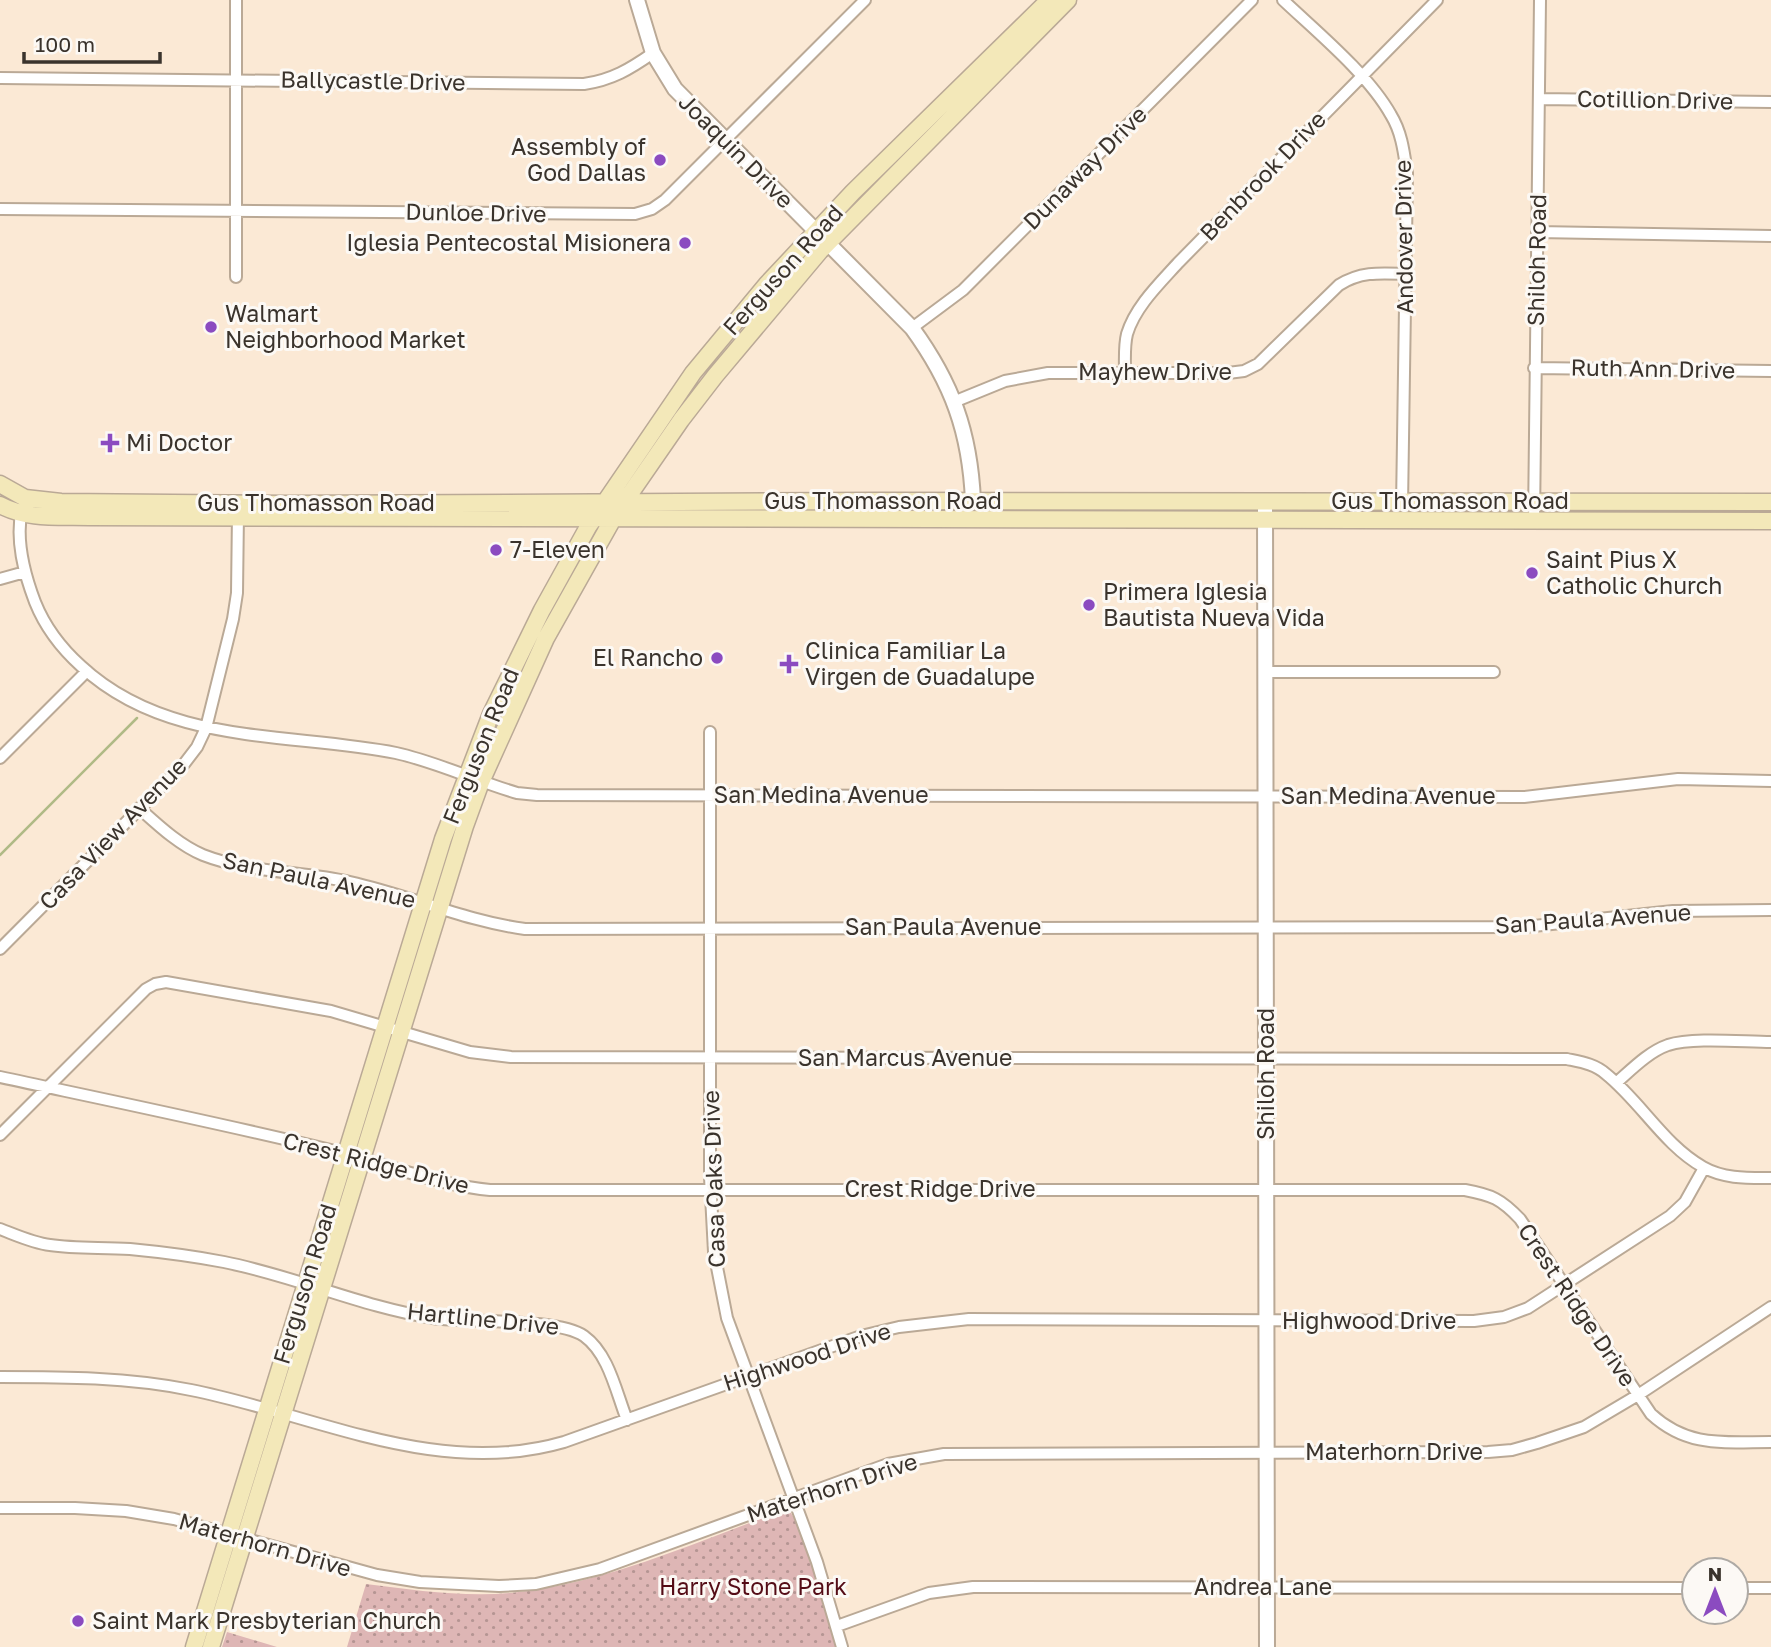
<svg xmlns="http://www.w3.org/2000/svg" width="1771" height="1647" font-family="'Golos Text',sans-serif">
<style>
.park{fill:url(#park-dots)}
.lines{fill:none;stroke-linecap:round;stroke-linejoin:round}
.stream{stroke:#b0ba86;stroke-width:2.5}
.minor-casing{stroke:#baa996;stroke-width:14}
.tertiary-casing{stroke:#baa996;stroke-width:18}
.secondary-casing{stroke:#baa996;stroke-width:19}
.minor{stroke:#fff;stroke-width:10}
.tertiary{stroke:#fff;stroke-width:14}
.secondary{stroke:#f3e8b9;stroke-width:16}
.poi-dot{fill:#8b4bc0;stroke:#fcf9f5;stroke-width:2.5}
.labels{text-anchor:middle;stroke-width:6;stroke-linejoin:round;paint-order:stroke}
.street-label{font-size:23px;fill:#3a332c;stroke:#fcf9f5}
.poi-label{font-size:23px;fill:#3a332c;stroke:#fcf9f5;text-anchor:start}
.park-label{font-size:23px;fill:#540c16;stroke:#fcf9f5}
</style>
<defs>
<pattern id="park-dots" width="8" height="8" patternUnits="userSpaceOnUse" patternTransform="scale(1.75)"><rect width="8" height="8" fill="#deb6b5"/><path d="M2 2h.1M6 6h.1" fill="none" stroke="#b59593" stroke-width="1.8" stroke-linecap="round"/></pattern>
</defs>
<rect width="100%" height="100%" fill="#fbe9d5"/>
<path class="park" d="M787 1509C802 1518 831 1625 837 1647H347L366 1584C413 1590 462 1597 510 1593 606 1584 698 1541 787 1509Z
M227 1632 277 1647H222Z"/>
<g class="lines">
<path class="stream" d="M0 855 137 718"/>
<g class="minor-casing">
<path id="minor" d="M236 0V277
M1283 0C1318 33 1368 74 1391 115 1402 133 1404 153 1407 173L1402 506
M0 78 584 84C612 80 630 69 653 53
M1539 99 1771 102
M0 209 635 214 652 209 665 200 865 0
M1537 232 1771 236
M912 328 963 290 1252 0
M1534 368 1771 371
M1125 372C1125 360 1124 346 1127 334 1135 307 1159 284 1178 263L1437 0
M956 401 1005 381 1048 373H1228L1244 371 1258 364 1339 285C1361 271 1381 273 1406 274
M22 509C15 540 24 573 35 602 45 627 61 648 81 666 167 746 289 732 396 753 437 762 476 781 517 793L537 795 1524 797 1678 779 1771 781
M1534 521 1540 0
M0 579 25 572
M1265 672H1494
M710 732V1177L714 1252 727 1318 817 1562 842 1647
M0 758 87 671
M139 808C158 825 179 845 203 855 249 873 302 871 350 882 409 895 465 921 525 929L1524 927 1673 911 1771 910
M0 949 184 764 197 747 206 728 233 619 237 593 238 513
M0 1077C112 1101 224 1124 335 1151 387 1164 437 1185 490 1190H1465C1492 1195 1501 1199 1520 1219L1651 1414C1688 1448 1724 1442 1771 1442
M1616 1083C1631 1070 1648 1052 1668 1045 1693 1037 1743 1042 1771 1042
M0 1135 146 989 155 984 166 982 331 1011 470 1052 511 1057 1567 1059C1581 1062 1595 1064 1606 1074 1641 1102 1664 1145 1703 1167 1724 1179 1748 1178 1771 1178
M0 1229C16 1235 33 1243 50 1245 76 1249 103 1247 130 1249 161 1252 193 1256 224 1262 295 1276 362 1307 433 1318 470 1323 558 1318 584 1336 609 1354 616 1392 627 1420
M0 1377C63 1377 128 1377 191 1390 313 1414 437 1479 564 1442L861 1336 899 1327 969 1319 1474 1321 1504 1317 1528 1308 1670 1216 1685 1202 1704 1168
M0 1508H75L126 1511 174 1519 377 1575 420 1582 499 1586 536 1584 600 1569 888 1464 944 1454 1488 1452 1512 1450 1537 1443 1584 1427 1638 1395 1771 1307
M1736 1588H1771
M837 1626 929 1593 973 1587 1694 1588"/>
</g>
<g class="tertiary-casing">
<path id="tertiary" d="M637 0 653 53 675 89 912 328C952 383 970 432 973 501
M1265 501 1267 1647"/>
</g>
<g class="secondary-casing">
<path id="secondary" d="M0 484 25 498 61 502 289 504 883 501 1771 502
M0 505C28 520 59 516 90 517L1771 521
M194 1647 443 839 491 714 542 610 588 527 693 373 766 285 853 192 1049 0
M211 1647 465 826 481 782 546 638 614 517 681 420 715 376 820 251 1068 0"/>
</g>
<use href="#minor" class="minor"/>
<use href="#tertiary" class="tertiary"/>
<use href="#secondary" class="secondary"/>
</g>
<g class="poi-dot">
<circle cx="660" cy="160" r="7"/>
<circle cx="685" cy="243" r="7"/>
<circle cx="211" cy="327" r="7"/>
<path d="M106.5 432.5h7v7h7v7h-7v7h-7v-7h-7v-7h7z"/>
<circle cx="496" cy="550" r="7"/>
<circle cx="1532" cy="573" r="7"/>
<circle cx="1089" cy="605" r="7"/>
<circle cx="717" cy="658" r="7"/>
<path d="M785.5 653.5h7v7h7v7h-7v7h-7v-7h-7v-7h7z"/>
<circle cx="78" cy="1621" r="7"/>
</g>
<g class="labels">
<g class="street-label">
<text transform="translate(373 81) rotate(1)" y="8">Ballycastle Drive</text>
<text transform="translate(1655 100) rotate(1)" y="8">Cotillion Drive</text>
<text transform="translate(736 151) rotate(45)" y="8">Joaquin Drive</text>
<text transform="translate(1085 168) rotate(-45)" y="8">Dunaway Drive</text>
<text transform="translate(1263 176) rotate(-46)" y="8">Benbrook Drive</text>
<text transform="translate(476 213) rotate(1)" y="8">Dunloe Drive</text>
<text transform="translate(1404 237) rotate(-91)" y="8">Andover Drive</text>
<text transform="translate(1537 260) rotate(-89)" y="8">Shiloh Road</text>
<text transform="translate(783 270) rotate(-48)" y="8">Ferguson Road</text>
<text transform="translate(1653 369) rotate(1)" y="8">Ruth Ann Drive</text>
<text x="1155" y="380">Mayhew Drive</text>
<text x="883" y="509">Gus Thomasson Road</text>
<text x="1450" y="509">Gus Thomasson Road</text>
<text x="316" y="511">Gus Thomasson Road</text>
<text transform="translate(481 746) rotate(-68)" y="8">Ferguson Road</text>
<text x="821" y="803">San Medina Avenue</text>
<text x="1388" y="804">San Medina Avenue</text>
<text transform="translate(113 834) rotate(-46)" y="8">Casa View Avenue</text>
<text transform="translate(319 880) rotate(12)" y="8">San Paula Avenue</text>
<text transform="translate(1593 919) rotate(-4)" y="8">San Paula Avenue</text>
<text x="943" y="935">San Paula Avenue</text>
<text x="905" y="1066">San Marcus Avenue</text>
<text transform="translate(1266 1074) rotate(-90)" y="8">Shiloh Road</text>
<text transform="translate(376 1163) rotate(14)" y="8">Crest Ridge Drive</text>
<text transform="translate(714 1179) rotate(-92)" y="8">Casa Oaks Drive</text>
<text x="940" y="1197">Crest Ridge Drive</text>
<text transform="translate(305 1284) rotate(-73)" y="8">Ferguson Road</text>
<text transform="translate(1577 1305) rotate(56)" y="8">Crest Ridge Drive</text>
<text transform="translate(483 1319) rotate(6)" y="8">Hartline Drive</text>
<text x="1369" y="1329">Highwood Drive</text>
<text transform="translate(807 1357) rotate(-18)" y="8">Highwood Drive</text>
<text x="1394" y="1460">Materhorn Drive</text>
<text transform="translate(832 1488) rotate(-18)" y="8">Materhorn Drive</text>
<text transform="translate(265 1545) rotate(16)" y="8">Materhorn Drive</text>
<text x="1263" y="1595">Andrea Lane</text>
</g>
<g class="poi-label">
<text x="646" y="155" text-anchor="end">Assembly of<tspan x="646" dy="26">God Dallas</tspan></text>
<text x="671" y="251" text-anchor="end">Iglesia Pentecostal Misionera</text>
<text x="225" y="322">Walmart<tspan x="225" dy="26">Neighborhood Market</tspan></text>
<text x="126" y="451">Mi Doctor</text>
<text x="510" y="558">7-Eleven</text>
<text x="1546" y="568">Saint Pius X<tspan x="1546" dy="26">Catholic Church</tspan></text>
<text x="1103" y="600">Primera Iglesia<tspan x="1103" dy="26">Bautista Nueva Vida</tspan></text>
<text x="805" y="659">Clinica Familiar La<tspan x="805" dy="26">Virgen de Guadalupe</tspan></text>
<text x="703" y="666" text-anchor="end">El Rancho</text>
<text x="92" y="1629">Saint Mark Presbyterian Church</text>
</g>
<g class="park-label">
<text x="753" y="1595">Harry Stone Park</text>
</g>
</g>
<g transform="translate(1715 1591)"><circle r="33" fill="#fcf9f5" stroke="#aeaaa5" stroke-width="2"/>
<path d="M0-5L12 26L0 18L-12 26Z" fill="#8b4bc0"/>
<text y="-10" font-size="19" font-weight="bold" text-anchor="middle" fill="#3a332c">N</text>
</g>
<path d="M24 52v10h136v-10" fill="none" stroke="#3a332c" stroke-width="3.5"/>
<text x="35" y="52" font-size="21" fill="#3a332c" stroke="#fcf9f5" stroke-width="5" paint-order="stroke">100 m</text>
</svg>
